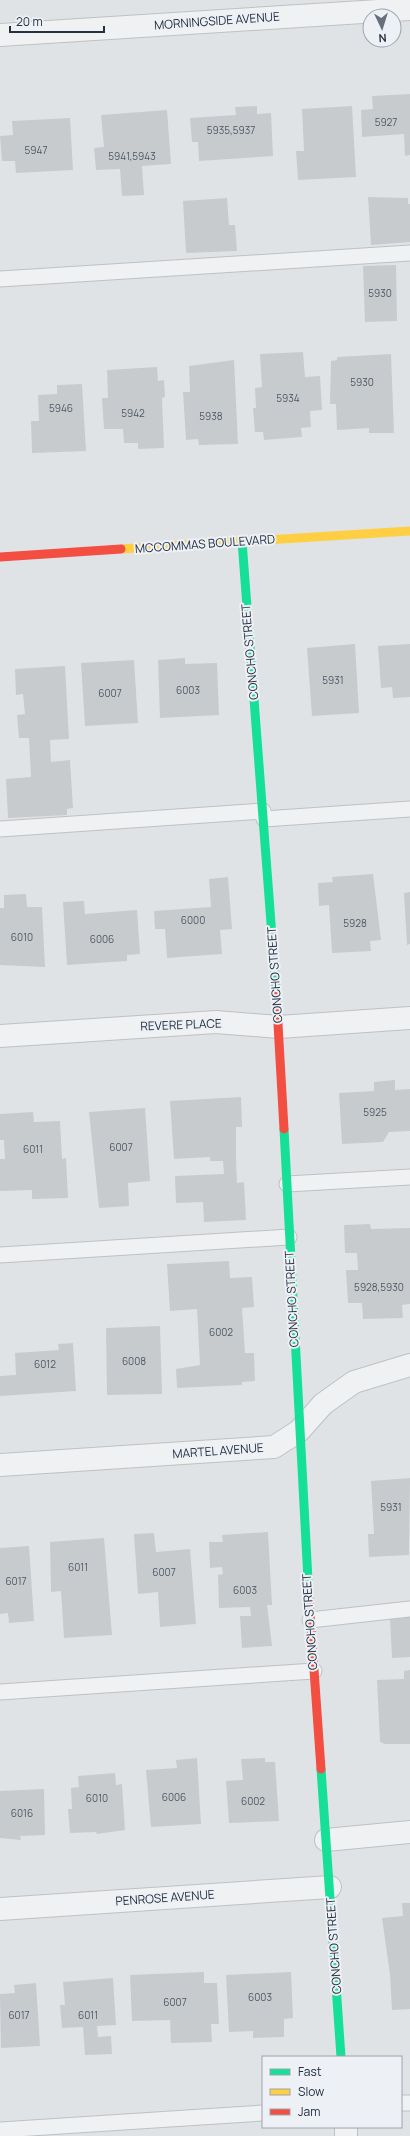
<svg xmlns="http://www.w3.org/2000/svg" width="410" height="2136" font-family="Manrope,sans-serif">
<style>
.building{fill:#c8cbce}
.lines{fill:none;stroke-linecap:round;stroke-linejoin:round}
.lane-casing{stroke:#bec1c4;stroke-width:17}
.street-casing{stroke:#bec1c4;stroke-width:24}
.lane{stroke:#eff1f3;stroke-width:15}
.street{stroke:#eff1f3;stroke-width:22}
.fast{stroke:#16e098;stroke-width:9}
.slow{stroke:#ffcf43;stroke-width:9}
.jam{stroke:#f24e42;stroke-width:9}
.labels{text-anchor:middle;stroke-width:4;stroke-linejoin:round;paint-order:stroke}
.number-label{font-size:10px;fill:#4e5865}
.street-label{font-size:12px;fill:#253041;stroke:#edf1f6}
</style>
<rect width="100%" height="100%" fill="#e0e3e6"/>
<path class="building" d="M410 94V155L405 156 404 134 362 137 361 110 373 109 372 96Z
M257 106V114L271 113 273 156 199 161 198 142H192L190 118 236 115 235 107Z
M352 106 356 177 298 180 296 151H304L302 109Z
M167 110 171 164 142 166 144 195 122 196 120 169 96 170 94 148 104 147 101 115Z
M70 118 73 170 16 173 15 161H2L0 136 13 135 12 121Z
M368 197 408 198V204H410V242L371 245Z
M227 198 229 225H235L237 251 186 253 183 201Z
M396 265 397 321 365 322 363 266Z
M303 352 305 377 320 376 322 410 310 411 311 427 301 428 302 437 264 440 263 432H255L253 408H256L255 388 262 387 260 354Z
M391 354 394 433H369V428L337 430 336 404H330L331 361 337 360V357Z
M234 360 238 444 199 445 198 439 186 440 183 392H190L189 366Z
M157 367 158 381 164 380 165 397 162 398 164 448 138 449V443H124L123 429H104L102 398H108L107 370Z
M82 384 86 451 32 453 31 421H39L38 395 57 394V385Z
M355 644 359 713 312 716 307 648Z
M410 644V697L393 698 392 687 381 688 378 646Z
M185 658V664L217 663 219 715 160 718 158 660Z
M134 660 138 723 85 726 81 663Z
M65 666 69 739 50 740 51 762 70 760 73 808 67 809V815L8 818 6 779 31 777 29 738H19L17 715 25 714 23 694 16 695 15 669Z
M373 874 381 940 370 941 371 951 332 953 329 905 319 906 318 883 333 882 332 877Z
M228 877 232 929 220 930 222 954 167 958 165 929H155L154 911 211 907 209 879Z
M410 892V944L407 945 404 893Z
M26 894 27 907H42L45 967 0 965V908H4V895Z
M84 901 85 914 137 910 140 954 127 955V961L67 965 63 902Z
M395 1080V1090L410 1089V1131L389 1132 383 1142 342 1144 339 1093 374 1091V1082Z
M241 1097 242 1127H236V1159L237 1183 244 1182 246 1220 204 1222 203 1202 176 1203 175 1176 224 1174 223 1161H210V1157L174 1159 170 1101Z
M145 1108 150 1181 128 1183 129 1206 99 1208 89 1112Z
M33 1112 34 1122 60 1121 62 1159 66 1158 68 1198 32 1199V1190L0 1191V1159H5L4 1140H0V1114Z
M370 1224 371 1229 410 1228V1304L402 1305 403 1318 363 1319 362 1303H348L346 1270H358L357 1253H345L344 1225Z
M229 1261 230 1278 252 1277 254 1307 242 1308 245 1353H254L255 1381 242 1382V1385L177 1388 176 1369 200 1365 197 1309 170 1311 167 1264Z
M160 1326 162 1394 107 1395 106 1328Z
M73 1343 76 1391 0 1396V1376L16 1375 15 1353 59 1350 58 1344Z
M410 1478 409 1555 369 1557 368 1534H374L371 1481Z
M268 1532 272 1605H267L272 1646 242 1648 240 1616H251L250 1607 219 1608 218 1575 223 1574 222 1567 210 1568 209 1542H223L222 1535Z
M154 1533 156 1552 190 1549 196 1624 160 1627 158 1592 138 1594 134 1534Z
M104 1538 112 1635 64 1638 61 1591 51 1592 50 1542Z
M29 1546 34 1621 9 1623 8 1613 0 1614V1548Z
M410 1616V1657L392 1658 390 1618Z
M410 1670V1744H385L380 1742 377 1680 404 1679V1671Z
M197 1758 201 1824 151 1827 146 1770 177 1768 176 1760Z
M265 1758V1762H275L279 1821 229 1823 226 1781 243 1780 241 1759Z
M115 1773 116 1785 122 1784 125 1830 97 1834 96 1832 70 1833 68 1809H72L71 1788 79 1787 78 1776Z
M44 1789 45 1835 20 1836 21 1840 0 1838V1791Z
M402 1903H410V2009L392 2010 390 1975 382 1918 403 1916Z
M204 1972V1983H217L219 2024H211L212 2042 171 2043 170 2020 132 2021 130 1975Z
M291 1972 293 2018 284 2019V2037L253 2038V2031L229 2032 226 1975Z
M113 1978 116 2025 97 2026 98 2037 111 2036 112 2054 85 2055 83 2027 62 2028 60 2005H65L63 1982Z
M36 1983 40 2046 1 2048 0 1994 15 1993 14 1985Z"/>
<g class="lines">
<g class="lane-casing">
<path id="lane" d="M0 279 410 253
M264 819 410 809
M0 829 263 811
M287 1184 410 1177
M0 1255 289 1237
M310 1620 410 1609
M0 1692 314 1671
M401 2103H410
M0 2130 263 2113"/>
</g>
<g class="street-casing">
<path id="street" d="M0 35 410 9
M0 1036 216 1022 279 1027 410 1018
M0 1465 274 1447 299 1431 323 1404 354 1382 410 1365
M326 1840 410 1832
M0 1909 330 1887
M346 2127V2136"/>
</g>
<use href="#lane" class="lane"/>
<use href="#street" class="street"/>
<path class="fast" d="M242 541 276 989
M284 1129 309 1599
M321 1769 341 2057"/>
<path class="slow" d="M121 549 410 531"/>
<path class="jam" d="M0 557 121 549
M276 989 284 1129
M309 1599 321 1769"/>
</g>
<g class="labels">
<g class="number-label">
<text x="386" y="126">5927</text>
<text x="231" y="134">5935,5937</text>
<text x="36" y="154">5947</text>
<text x="132" y="160">5941,5943</text>
<text x="380" y="297">5930</text>
<text x="362" y="386">5930</text>
<text x="288" y="402">5934</text>
<text x="61" y="412">5946</text>
<text x="133" y="417">5942</text>
<text x="211" y="420">5938</text>
<text x="333" y="684">5931</text>
<text x="188" y="694">6003</text>
<text x="110" y="697">6007</text>
<text x="193" y="924">6000</text>
<text x="355" y="927">5928</text>
<text x="22" y="941">6010</text>
<text x="102" y="943">6006</text>
<text x="375" y="1116">5925</text>
<text x="121" y="1151">6007</text>
<text x="33" y="1153">6011</text>
<text x="379" y="1291">5928,5930</text>
<text x="221" y="1336">6002</text>
<text x="134" y="1365">6008</text>
<text x="45" y="1368">6012</text>
<text x="391" y="1511">5931</text>
<text x="78" y="1571">6011</text>
<text x="164" y="1576">6007</text>
<text x="16" y="1585">6017</text>
<text x="245" y="1594">6003</text>
<text x="174" y="1801">6006</text>
<text x="97" y="1802">6010</text>
<text x="253" y="1805">6002</text>
<text x="22" y="1817">6016</text>
<text x="260" y="2001">6003</text>
<text x="175" y="2006">6007</text>
<text x="19" y="2019">6017</text>
<text x="88" y="2019">6011</text>
</g>
<g class="street-label">
<text transform="translate(217 21) rotate(-4)" y="4">MORNINGSIDE AVENUE</text>
<text transform="translate(205 544) rotate(-4)" y="4">MCCOMMAS BOULEVARD</text>
<text transform="translate(250 652) rotate(-95)" y="4">CONCHO STREET</text>
<text transform="translate(275 975) rotate(-94)" y="4">CONCHO STREET</text>
<text transform="translate(181 1025) rotate(-2)" y="4">REVERE PLACE</text>
<text transform="translate(292 1299) rotate(-93)" y="4">CONCHO STREET</text>
<text transform="translate(218 1451) rotate(-4)" y="4">MARTEL AVENUE</text>
<text transform="translate(310 1622) rotate(-94)" y="4">CONCHO STREET</text>
<text transform="translate(165 1898) rotate(-4)" y="4">PENROSE AVENUE</text>
<text transform="translate(334 1946) rotate(-94)" y="4">CONCHO STREET</text>
</g>
</g>
<rect x="262" y="2056" width="140" height="72" fill="#edf1f6" stroke="#9da4ae"/>
<rect x="270" y="2069" width="20" height="6" fill="#16e098" stroke="#9da4ae"/>
<text x="298" y="2076" font-size="12" fill="#253041">Fast</text>
<rect x="270" y="2089" width="20" height="6" fill="#ffcf43" stroke="#9da4ae"/>
<text x="298" y="2096" font-size="12" fill="#253041">Slow</text>
<rect x="270" y="2109" width="20" height="6" fill="#f24e42" stroke="#9da4ae"/>
<text x="298" y="2116" font-size="12" fill="#253041">Jam</text>
<g transform="translate(382 28) rotate(176)"><circle r="19" fill="#edf1f6" stroke="#9da4ae"/>
<path d="M0-3L7 15L0 10L-7 15Z" fill="#666f7b"/>
<text y="-6" font-size="11" font-weight="bold" text-anchor="middle" fill="#253041">N</text>
</g>
<path d="M10 26v6h94v-6" fill="none" stroke="#253041" stroke-width="2"/>
<text x="16" y="26" font-size="12" fill="#253041" stroke="#edf1f6" stroke-width="3" paint-order="stroke">20 m</text>
</svg>
